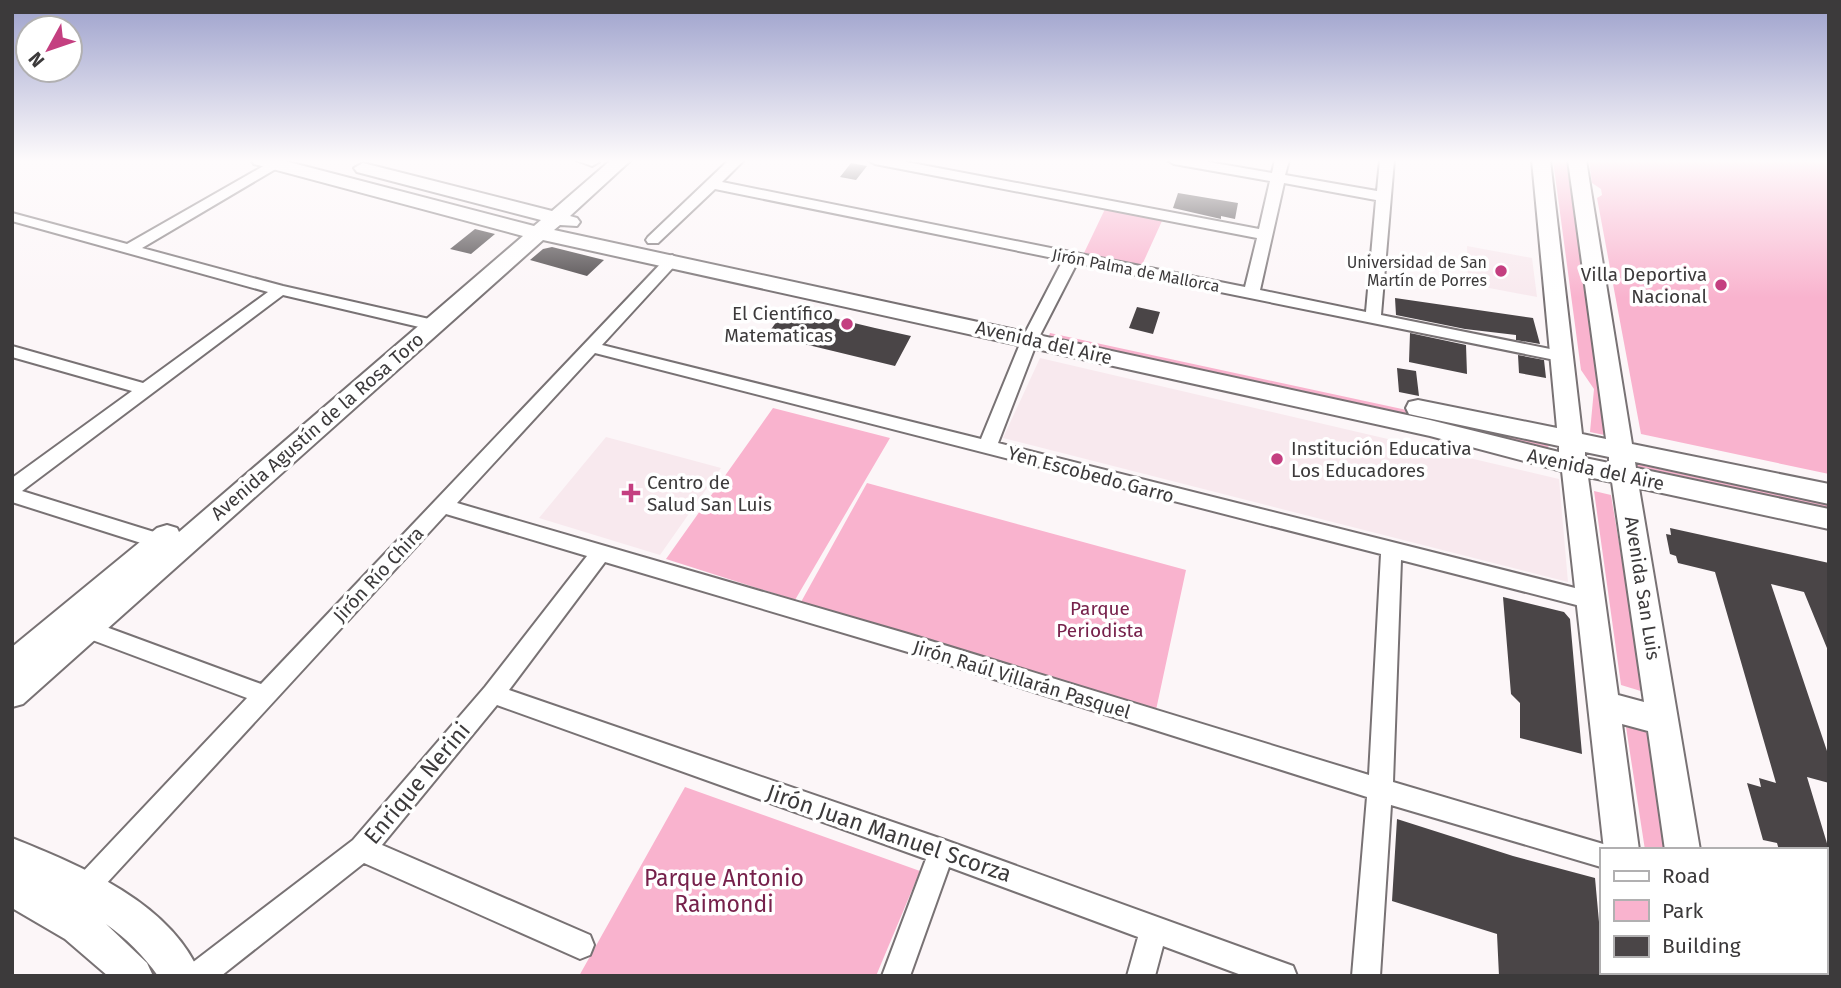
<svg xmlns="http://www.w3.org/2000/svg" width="1841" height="988" font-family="'Fira Sans',sans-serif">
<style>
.built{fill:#f8e9ee}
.green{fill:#f9b3ce}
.building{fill:#4a4547}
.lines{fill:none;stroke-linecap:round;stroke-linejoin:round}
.street-casing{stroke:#787274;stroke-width:4}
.secondary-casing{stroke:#787274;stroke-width:4}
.street{fill:#fff;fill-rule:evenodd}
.secondary{fill:#fff;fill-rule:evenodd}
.poi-dot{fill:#c43f80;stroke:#fff;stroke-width:2.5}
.labels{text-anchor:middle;stroke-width:7;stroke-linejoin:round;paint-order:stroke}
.far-poi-label{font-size:16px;fill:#3c3a3b;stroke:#fff;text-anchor:end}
.far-street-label{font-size:16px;fill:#3c3a3b;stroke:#fff}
.poi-label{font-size:19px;fill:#3c3a3b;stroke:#fff;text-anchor:end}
.street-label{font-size:19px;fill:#3c3a3b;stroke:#fff}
.park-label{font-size:19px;fill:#76214b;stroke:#fff}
.near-street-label{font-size:23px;fill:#3c3a3b;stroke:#fff}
.near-park-label{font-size:23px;fill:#76214b;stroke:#fff}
</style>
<rect width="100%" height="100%" fill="#fcf6f8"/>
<path class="built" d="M1467 246 1532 258 1537 297 1468 284Z
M1040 358 1559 479 1568 582 1003 438Z
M606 437 721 468 660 555 539 518Z"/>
<path class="green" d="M1553 160H1566L1609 436 1590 432 1594 389 1581 370Z
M1589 160H1829V474L1641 434 1597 198 1602 195 1601 189 1592 183Z
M1105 209 1162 221 1142 265 1084 253Z
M1050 333 1550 441 1548 448 1047 342Z
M773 408 890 438 795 600 666 559Z
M1627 456 1829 496V516L1631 475Z
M867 483 1186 570 1156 710 801 602Z
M1594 491 1611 495 1644 692 1621 685Z
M1626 727 1652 731 1672 850H1645Z
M685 787 920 871 876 976H579Z"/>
<path class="building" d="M851 163 867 166 856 180 840 177Z
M1178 193 1238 203 1235 219 1221 216V219L1173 208Z
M475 229 495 234 471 254 450 249Z
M552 247 604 260 587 276 530 260 543 249Z
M1395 298 1533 318 1540 344 1516 340V335L1465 329 1396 315Z
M787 307 875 328 911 336 895 366 767 335Z
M1137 307 1160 312 1153 334 1129 328Z
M1410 333 1466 345 1467 374 1409 362Z
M1518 355 1544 360 1546 378 1519 373Z
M1397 368 1416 371 1419 396 1399 392Z
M1670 528 1829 563V653L1804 592 1771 584 1829 757V783L1807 777 1829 850H1779L1777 843 1763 840 1747 783 1761 787 1759 778 1776 783 1715 572 1678 563 1676 556 1670 554 1666 534 1671 535Z
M1503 597 1564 612 1570 619 1582 754 1520 738V703L1511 694Z
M1397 819 1513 856 1595 878 1601 944V976H1499L1497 934 1392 901Z"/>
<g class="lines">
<g class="street-casing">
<path id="street" d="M274 160 281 164 279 167 142 248 283 286 438 321 440 325 438 329 432 330 283 295 22 491 167 536 170 541 167 546 160 549 12 502V478L132 391 12 357V346L143 383 268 292 12 221V213L127 244Z
M576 160H597L599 162 592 166Z
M729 160H744L722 182 1245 287 1257 238 875 164 868 160H896L1259 229 1270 181 1174 164 1167 160H1197L1272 173 1275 160H1289L1285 175 1377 191 1380 160H1394L1381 315 1560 351 1566 352 1568 356 1566 360 1560 361 1077 263 1038 339 998 443 1599 594 1603 600 1599 606 1592 609 1401 560 1393 782 1610 846 1612 850H1601V867L1391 805 1380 976H1352L1367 797 908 652 605 562 509 690 942 839 1293 966 1297 976H1244L1163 946 1155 976H1127L1138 937 949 867 910 976H882L926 859 497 705 382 845 590 935 594 945 590 955 580 959 364 863 221 976H184L188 966 353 840 485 687 587 556 446 514 94 897 85 901 76 897 72 888 76 879 247 698 79 635 76 629 79 623 87 620 261 684 667 257 672 255 680 260 602 345 981 439 1022 339 1063 260 715 189 658 243H648L646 240 648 237ZM1284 183 1376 200 1366 312 1260 290ZM595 353 1381 554 1369 775 908 634 457 503Z"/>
</g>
<g class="secondary-casing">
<path id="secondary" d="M251 160H281L534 226 541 220 357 172 354 168 363 163 552 211 611 160H631L570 216 577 218 580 222 577 226 560 225 554 230 1430 420 1559 452V446L1418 416 1409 414 1406 408 1409 402 1418 400 1557 428 1532 160H1550L1582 434 1606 439 1568 160H1586L1632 444 1829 484V504L1635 462 1636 468 1829 509V529L1639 488 1700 850H1665L1648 731 1622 724 1639 850H1604L1562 471 1430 436 543 240 23 704 12 707V647L157 528 167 525 177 528 179 532 523 236 254 164ZM1585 452 1609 457V463L1585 458ZM1588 477 1612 482 1644 702 1618 695Z
M12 838C81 866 171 902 201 976H158C144 956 126 938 106 924L147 963 153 976H108L65 939 12 908Z
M1623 972H1661L1662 976H1624Z
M1684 972H1722L1723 976H1685Z"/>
</g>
<use href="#street" class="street"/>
<use href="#secondary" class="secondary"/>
</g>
<linearGradient id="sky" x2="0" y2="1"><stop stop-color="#9da1cc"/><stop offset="0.54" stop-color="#fefbfc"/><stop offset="1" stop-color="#fefbfc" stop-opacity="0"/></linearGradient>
<rect width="1841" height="298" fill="url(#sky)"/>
<g class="poi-dot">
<circle cx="1501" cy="271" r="7"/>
<circle cx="1721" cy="285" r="7"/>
<circle cx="847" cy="324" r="7"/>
<circle cx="1277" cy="459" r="7"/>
<path d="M627.5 482.5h7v7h7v7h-7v7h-7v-7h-7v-7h7z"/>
</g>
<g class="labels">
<g class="far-poi-label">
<text x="1487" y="268">Universidad de San<tspan x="1487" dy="18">Martín de Porres</tspan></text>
</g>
<g class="far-street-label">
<text transform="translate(1136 270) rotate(11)" y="6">Jirón Palma de Mallorca</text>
</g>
<g class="poi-label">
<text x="1707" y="281">Villa Deportiva<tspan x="1707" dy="22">Nacional</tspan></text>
<text x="833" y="320">El Científico<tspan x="833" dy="22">Matematicas</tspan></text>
<text x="1291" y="455" text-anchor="start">Institución Educativa<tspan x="1291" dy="22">Los Educadores</tspan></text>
<text x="647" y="489" text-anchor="start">Centro de<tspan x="647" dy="22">Salud San Luis</tspan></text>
</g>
<g class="street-label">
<text transform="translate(1044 342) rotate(13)" y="7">Avenida del Aire</text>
<text transform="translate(317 426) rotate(-41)" y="7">Avenida Agustín de la Rosa Toro</text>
<text transform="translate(1596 469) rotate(12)" y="7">Avenida del Aire</text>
<text transform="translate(1091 474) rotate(15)" y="7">Yen Escobedo Garro</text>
<text transform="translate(378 574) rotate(-47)" y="7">Jirón Río Chira</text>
<text transform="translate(1643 588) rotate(81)" y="7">Avenida San Luis</text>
<text transform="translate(1022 679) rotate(17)" y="7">Jirón Raúl Villarán Pasquel</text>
</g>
<g class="park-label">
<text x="1100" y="615">Parque<tspan x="1100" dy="22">Periodista</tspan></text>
</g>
<g class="near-street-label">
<text transform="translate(417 783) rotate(-50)" y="8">Enrique Nerini</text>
<text transform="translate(889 833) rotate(19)" y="8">Jirón Juan Manuel Scorza</text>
</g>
<g class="near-park-label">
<text x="724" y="886">Parque Antonio<tspan x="724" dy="26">Raimondi</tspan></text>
</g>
</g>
<rect width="1841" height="988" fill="none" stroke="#3c3a3b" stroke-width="28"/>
<rect x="1600" y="848" width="228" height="126" fill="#ffffff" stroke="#b1b0b1" stroke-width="2"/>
<rect x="1614" y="871" width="35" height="10" fill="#ffffff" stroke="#b1b0b1" stroke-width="2"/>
<text x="1662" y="883" font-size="21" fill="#3c3a3b">Road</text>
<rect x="1614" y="900" width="35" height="21" fill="#f9b3ce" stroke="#b1b0b1" stroke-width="2"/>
<text x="1662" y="918" font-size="21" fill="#3c3a3b">Park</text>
<rect x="1614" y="936" width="35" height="21" fill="#4a4547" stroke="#b1b0b1" stroke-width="2"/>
<text x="1662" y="953" font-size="21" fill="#3c3a3b">Building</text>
<g transform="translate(49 49) rotate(230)"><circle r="33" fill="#ffffff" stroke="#b1b0b1" stroke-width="2"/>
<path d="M0-5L12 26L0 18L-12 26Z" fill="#c43f80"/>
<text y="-10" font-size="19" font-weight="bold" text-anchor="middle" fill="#3c3a3b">N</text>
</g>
</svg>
